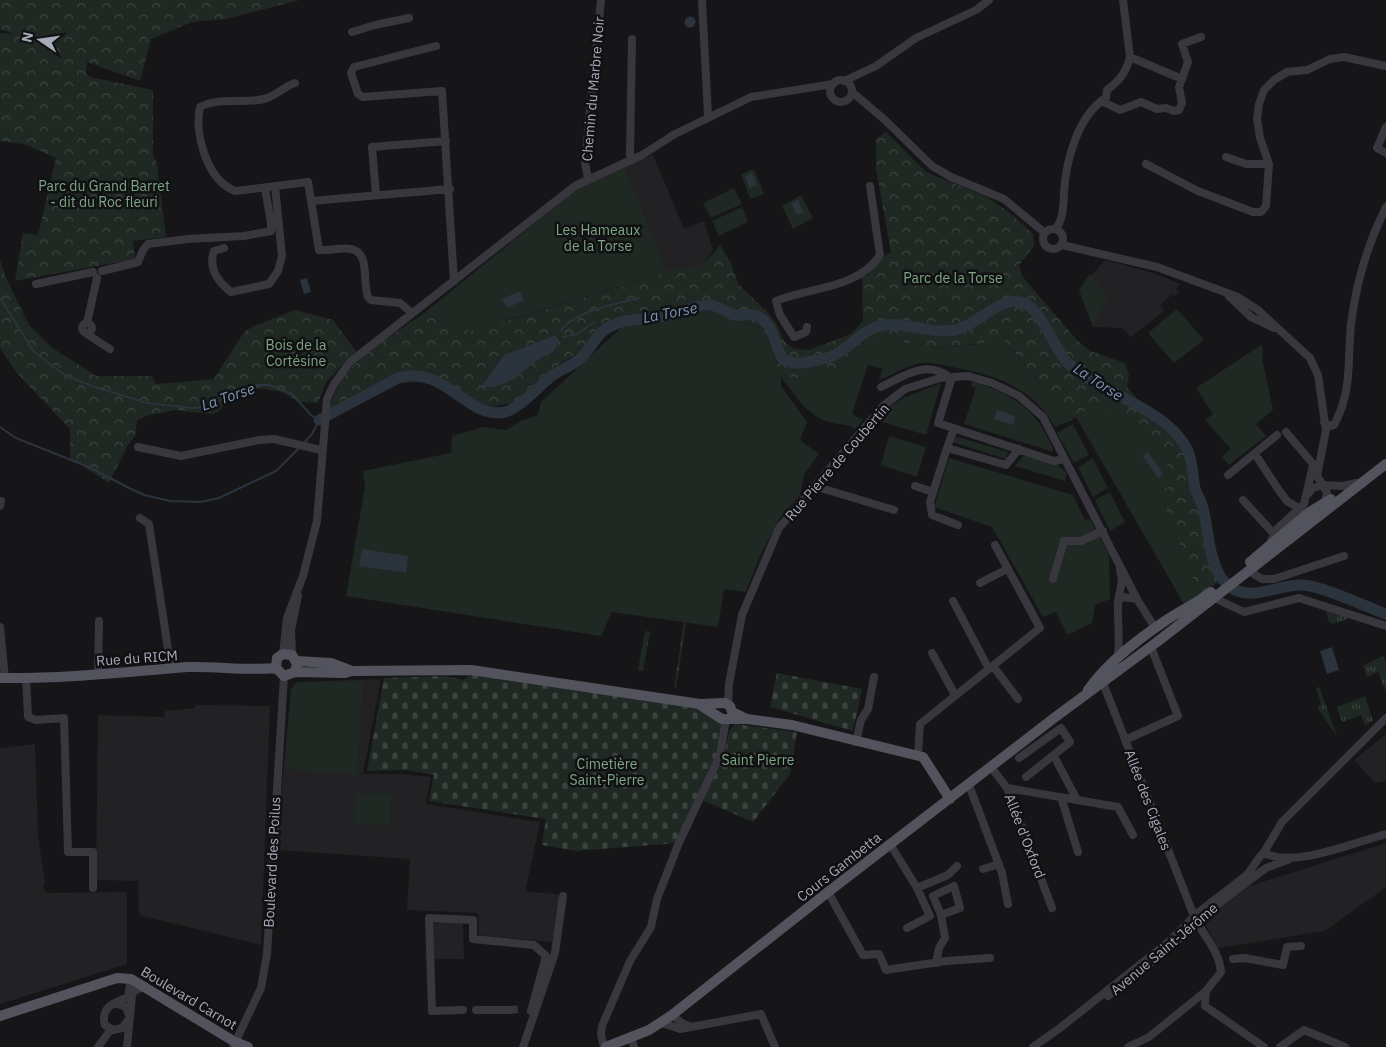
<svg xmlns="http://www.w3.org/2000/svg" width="1386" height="1047" font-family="'IBM Plex Sans',sans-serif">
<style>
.built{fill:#222225}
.grass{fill:url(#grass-tufts)}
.forest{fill:url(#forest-crowns)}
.cemetery{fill:url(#cemetery-stones)}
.garden{fill:#1f2822}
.water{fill:#2b333d}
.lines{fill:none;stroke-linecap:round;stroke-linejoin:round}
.stream{stroke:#2b333d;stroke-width:2}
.river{stroke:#2b333d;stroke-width:11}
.minor-tunnel{stroke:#333438;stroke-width:8;stroke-dasharray:8 4;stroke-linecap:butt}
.minor{stroke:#37373d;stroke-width:8}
.major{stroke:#52535d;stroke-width:10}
.labels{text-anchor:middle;stroke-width:5;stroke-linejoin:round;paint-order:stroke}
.street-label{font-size:14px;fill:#a7aab9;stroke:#111113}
.park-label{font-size:14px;fill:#7ca684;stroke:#111113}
.water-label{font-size:15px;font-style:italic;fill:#7b94b7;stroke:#111113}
</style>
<defs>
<pattern id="grass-tufts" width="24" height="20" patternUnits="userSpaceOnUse" patternTransform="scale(1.25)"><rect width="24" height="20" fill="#1f2822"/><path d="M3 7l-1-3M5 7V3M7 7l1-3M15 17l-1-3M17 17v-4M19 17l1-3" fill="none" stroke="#3d4440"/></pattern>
<pattern id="forest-crowns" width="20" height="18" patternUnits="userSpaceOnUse" patternTransform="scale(1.25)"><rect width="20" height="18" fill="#1f2822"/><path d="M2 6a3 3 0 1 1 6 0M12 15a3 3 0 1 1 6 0" fill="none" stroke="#3d4440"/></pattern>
<pattern id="cemetery-stones" width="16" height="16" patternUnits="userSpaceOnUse" patternTransform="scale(1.25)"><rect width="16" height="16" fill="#1f2822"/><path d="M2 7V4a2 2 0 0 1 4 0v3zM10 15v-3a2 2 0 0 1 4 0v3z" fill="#3d4440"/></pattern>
</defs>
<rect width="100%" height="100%" fill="#161618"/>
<path class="built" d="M653 155 684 229 704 221 713 250 706 262 692 268 667 270 624 166Z
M1105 260 1150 272 1181 284 1176 288 1179 292 1175 296 1173 294 1160 305 1164 311 1131 337 1122 328 1093 327 1079 290Z
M381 679 363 774H405L431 777 426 804 540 822 526 888 528 892 558 894 561 899 555 945 551 942 479 935 478 913 407 910 410 859 276 850 291 689 297 682Z
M195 705 270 706 261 945 139 915 138 881 96 880 98 715 164 717 165 711 195 708Z
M1386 734V781L1375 783 1354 760Z
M35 744 38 835 45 883 43 886 46 893 127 892V964L0 1004V748Z
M1386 843V887L1325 931 1218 948 1204 922 1208 916 1246 887Z
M433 923H463L464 959H434Z"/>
<path class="grass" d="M1326 611 1350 618 1333 624 1329 622Z
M684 622 686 623 676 688 674 687Z
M645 631 650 632 643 671 638 670Z
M1382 656 1386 661V692L1378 672 1367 677 1363 666Z
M1320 687V689L1337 736 1317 707 1321 704 1316 688Z
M1365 696 1373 721 1365 725 1361 715 1342 722 1337 707Z"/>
<path class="forest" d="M0 0H300L225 19 192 22 151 39 140 81 87 62 86 73 90 77 153 90V155L157 164 166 237 133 241 135 259 15 281 23 233 38 235 56 158 24 144 0 141V33L14 34 0 29Z
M886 132 926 172 987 197 1010 213 1033 234 1034 246 1019 265 1022 276 1076 339 1090 351 1125 363 1129 375 1127 387 1151 415 1189 448 1193 469 1192 484 1226 577 1199 595 1160 494 1097 403 1070 421 1011 348 973 344 936 348 883 339 845 365 800 379 781 376 763 329 713 310 624 325 552 369 524 400 482 409 439 381 398 383 327 417C331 403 336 386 345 375 364 351 399 331 424 313L446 324 506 321 668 272 667 270 692 268 706 262 720 245 731 263 738 284 768 313 777 325 784 341 794 349 809 350 851 334 863 321 862 276 868 275 879 260 891 252 876 169V139Z
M0 260 6 278 29 325 51 347 96 376H152L154 382 157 384 214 379 244 332 254 326 295 310 333 320 356 351 326 382 318 403 299 402 282 392 260 388 232 396 218 412 211 414 176 410 149 415 137 420 135 436 128 445 109 483 70 458V429L16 372 0 348Z"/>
<path class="cemetery" d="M777 673 862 689 853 731 770 707Z
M470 674 695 708 724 725 720 751 677 843 576 851 542 845 546 819 429 801 434 775 406 770 367 771 384 678 444 676 463 680Z
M735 724 797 732 790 774 753 822 702 800 724 757 729 731Z"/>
<path class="garden" d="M624 166 668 272 471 331 455 328 424 313 578 188Z
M754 169 764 194 750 199 741 174Z
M734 188 742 204 711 218 703 203Z
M801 195 813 218 793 229 782 206Z
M742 207 748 222 719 236 712 221Z
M1090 274 1108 296 1093 327 1079 290Z
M703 289 704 297 687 299 686 291Z
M1177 309 1204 340 1174 363 1148 333Z
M713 310 763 329 781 376 800 379 845 365 883 339 937 348 1005 341 1070 421 1055 427C1034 390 998 375 957 368 946 366 933 362 922 363 909 364 892 375 879 380L883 369 868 365 852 414 863 420 855 429C846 423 839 425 829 422 805 414 796 396 781 377V386L807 422 800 440 819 454 804 475 800 495 780 518 760 556 746 592 724 589 718 627 612 612 601 636 346 596 365 486 363 471 451 453 452 436 483 427 506 430 523 420 538 415 541 402 624 325Z
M1261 345 1263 348 1262 358 1273 410 1256 424 1266 436 1229 465 1222 456 1231 449 1205 420 1213 414 1196 388Z
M973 381C1004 392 1030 404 1046 434 1049 440 1053 446 1053 452L964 424 976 388 971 386Z
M941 383 926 435 879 421 884 410 903 398Z
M1097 403 1128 419 1145 435 1177 478 1160 494 1199 595 1184 604 1076 417Z
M1073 424 1089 455 1074 463 1057 433Z
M889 436 926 447 917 477 881 465Z
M955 436 1008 452 1006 459 952 442Z
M1025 454 1058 465 1067 473 1065 481 1015 466Z
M949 458 1073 495 1085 520 1090 519 1109 555 1110 599 1095 605 1092 623 1067 635 1056 612 1043 617 992 527 934 507Z
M1093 458 1108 488 1093 497 1078 467Z
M1110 492 1125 522 1110 531 1095 500Z
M297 682H363L357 775 285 769 291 689Z
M356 793 391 794 390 825 354 823Z"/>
<path class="water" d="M684.5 22a5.5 5.5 0 1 1 11 0a5.5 5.5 0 1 1-11 0Z
M752 173 757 185 750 188 745 176Z
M798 200 803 212 797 215 791 203Z
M307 278 311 292 304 294 300 280Z
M520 291 524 300 507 308 502 299Z
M556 335 559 342 553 352C528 360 511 393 482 386L504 355Z
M997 410 1015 416 1013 425 994 419Z
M1148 452 1163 474 1158 478 1143 456Z
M362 549 408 556 406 573 359 566Z
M1332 647 1339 670 1327 674 1320 651Z"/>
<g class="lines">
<path class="stream" d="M0 298 34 352 66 376 95 387 147 403 192 408 205 407 256 385H269L292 394 311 415 319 420 312 434 303 444
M561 331C571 312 619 303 639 298
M563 337 577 334 595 322
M0 427 16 438 91 468 127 487 144 495 170 501 200 502 219 498 276 471 300 447"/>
<path class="river" d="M319 420 398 378C446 364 466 420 505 412 520 408 540 385 553 375 562 369 574 365 582 357 590 349 595 338 603 331 623 315 646 322 669 315 682 312 695 305 709 305 719 305 724 312 733 315 742 317 751 312 759 317 775 326 774 346 783 359 791 364 798 364 806 362 820 361 832 358 843 350 854 342 863 331 876 327 900 318 933 337 959 329 979 323 1001 295 1024 303 1041 309 1054 349 1068 363 1101 394 1166 408 1187 449 1193 460 1192 475 1195 488 1196 493 1199 497 1201 502 1211 528 1205 568 1230 587 1252 603 1280 583 1303 585 1323 586 1366 607 1386 614"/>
<path class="minor-tunnel" d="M510 1010 522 1009"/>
<path class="minor" d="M702 0 708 116
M352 32 375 25 409 18
M632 39 630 155 632 160
M436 46 354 67 351 73 358 94 363 97 442 91 454 281
M1130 57 1182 79
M830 91a11 11 0 1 1 22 0a11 11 0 1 1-22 0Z
M844 81 876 66 916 38 976 10 989 0
M295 83C283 87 276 96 264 99 243 104 218 97 200 107 194 134 207 180 235 191L308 182 319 250C330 251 341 247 351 249 371 253 362 283 368 297L371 300 400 303 412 313
M852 92 885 120 932 166 951 177 1004 199 1045 233
M1101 101 1120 110 1141 102 1157 109 1166 108 1174 111 1179 110 1182 103 1179 87 1188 62 1182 44 1201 37
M1386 127 1377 148 1386 153
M671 136 751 97 833 84
M1226 157 1246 164H1269
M1146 164 1198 191 1253 212H1261L1266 206 1269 164 1260 138 1257 119 1259 104 1264 90 1274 80 1287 72 1307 70 1330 59 1344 57 1386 66
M588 178 585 163 601 0
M376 195 372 147 446 141
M311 201 450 189
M1043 239a10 10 0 1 1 20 0a10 10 0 1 1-20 0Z
M1056 229C1064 217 1063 206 1064 192 1066 160 1078 115 1106 98L1107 90C1119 81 1126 73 1130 57L1123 0
M1062 245 1157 267 1238 297 1258 310 1310 358 1318 375 1326 430 1317 476 1323 485 1342 486 1357 483
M224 248 214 251C208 268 217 281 231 292L269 284 278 271 282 256 275 186
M102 271 138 262 143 250 148 244 188 239 244 236 271 231V223L265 188
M36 284 93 272
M1229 296 1251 317 1274 328
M82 328a5 5 0 1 1 10 0a5 5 0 1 1-10 0Z
M87 323 97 278
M807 327 806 332 794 337 780 315 776 301C810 287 858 289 880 255L870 186
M87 334 110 349
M952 377 938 423 1054 461 1064 459
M881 387C902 377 927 359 949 377
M1324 422 1330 426 1334 425C1353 389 1347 362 1351 324 1356 284 1368 243 1386 207
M954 428 947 448 1006 465 1019 449
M1286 432 1313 464
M138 447 181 456 259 440 274 439 321 450
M947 448 930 502 932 515 958 525
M1255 454 1278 489 1287 501 1300 509
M1228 475 1277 435
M814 486 894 510
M915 486 933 492
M1308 494 1313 488 1323 485 1327 493 1324 505
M1243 500 1274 534
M0 506 1 501
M140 518 149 524 171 669
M1276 543 1271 541 1277 529 1304 504 1313 465
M1249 571 1262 579H1274L1344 556
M1053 579 1064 541H1081L1103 531
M980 583 1007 569
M1214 598 1244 612 1299 598 1386 626
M953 601 989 669
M1118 601 1122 581 1120 570
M0 627 5 678
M932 653 955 695
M283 654 287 618 303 576 317 521 327 399 334 384 350 362 575 186 642 155 675 134
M292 655 291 630 298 596
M1117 658C1121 650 1117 614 1118 601L1123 597 1137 599 1155 628
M993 666 1018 699
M98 674 99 621
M26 678 28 717 36 720 64 718 68 852H93V888
M1103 683 1194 916C1203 936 1219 949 1221 972L1206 991 1205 1006 1264 1047
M728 704 729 684 742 615 779 528 883 406 905 389 940 378 968 376 992 383 1019 396 1043 417 1137 599
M1125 740 1178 716 1151 647
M856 742 861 720 868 709 874 677
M918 755 920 724 1040 628 995 545
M1054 756 1077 800
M1019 758 1061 728 1070 742 1026 777
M991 767 1007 788 1052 908
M969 785 1002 873 1008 904
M1007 788 1118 807 1133 835
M1061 797 1078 852
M890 844 917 888 930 916 907 928
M1263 854 1282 822 1386 718
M983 869 999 864
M954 886 960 908 941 915 933 896Z
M917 888 948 875 957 866
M828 892 863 955 879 954 886 970 946 961 990 958
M1233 959 1245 958 1283 965 1287 947 1301 946
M936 963 939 948 945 938 941 915
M1108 996 1173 945 1204 915 1235 891 1266 868 1290 859
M115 1003 128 997 131 979
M463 1010 432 1011 429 918 473 920V939L534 945 546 956 531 1011
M476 1010H510
M672 1015 682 1023 691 1027
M129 1019 122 1028 113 1030 105 1025C102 1015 106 1007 115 1003L126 1007 129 1015
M662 1023 680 1029 761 1014 775 1047
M1060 1028 1166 944 1199 912 1247 875 1261 855 1266 854C1298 867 1352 843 1386 834
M631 1037 634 1047
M98 1047 111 1029
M127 1047 132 995 134 991 145 986
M233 1047 261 988 267 954 284 676
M523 1047 555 953 563 896
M604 1047 601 1035 602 1026 630 961 651 927 657 899 678 845 720 755 726 719
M1033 1047 1063 1026
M1128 1047 1149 1037 1206 991
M1280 1047 1304 1030 1345 1047"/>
<path class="major" d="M1250 562 1308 513 1331 499
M296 661 331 663 352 671
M295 672 297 664 292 655 283 654 277 658 276 668 284 676 295 672 345 673 352 671 471 670 700 704 725 703 730 706 732 712 747 719
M0 678C63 679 125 672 188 667 217 666 246 671 276 668
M1088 690C1108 662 1137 640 1165 621 1180 611 1197 603 1211 592
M700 705 722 719H747L792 725 923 757 950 799
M0 1016 117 978 131 979 235 1042 248 1047
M606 1047 649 1030 672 1015 828 892 1054 718 1157 642 1386 464"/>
</g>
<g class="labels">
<g class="street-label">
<text transform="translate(593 89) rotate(-85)" y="5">Chemin du Marbre Noir</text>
<text transform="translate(837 462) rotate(-49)" y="5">Rue Pierre de Coubertin</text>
<text transform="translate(137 658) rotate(-4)" y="5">Rue du RICM</text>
<text transform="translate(1148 800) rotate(69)" y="5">Allée des Cigales</text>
<text transform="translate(1025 836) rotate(69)" y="5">Allée d'Oxford</text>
<text transform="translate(272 862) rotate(-87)" y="5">Boulevard des Poilus</text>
<text transform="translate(839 867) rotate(-38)" y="5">Cours Gambetta</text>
<text transform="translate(1164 949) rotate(-40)" y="5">Avenue Saint-Jérôme</text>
<text transform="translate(189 998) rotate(31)" y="5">Boulevard Carnot</text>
</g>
<g class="park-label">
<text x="104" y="191">Parc du Grand Barret<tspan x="104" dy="16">- dit du Roc fleuri</tspan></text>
<text x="598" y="235">Les Hameaux<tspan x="598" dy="16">de la Torse</tspan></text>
<text x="953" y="283">Parc de la Torse</text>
<text x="296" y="350">Bois de la<tspan x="296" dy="16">Cortésine</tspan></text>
<text x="758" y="765">Saint Pierre</text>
<text x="607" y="769">Cimetière<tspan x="607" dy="16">Saint-Pierre</tspan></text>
</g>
<g class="water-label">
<text transform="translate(670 313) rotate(-11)" y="5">La Torse</text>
<text transform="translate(1098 382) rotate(33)" y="5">La Torse</text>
<text transform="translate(228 397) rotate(-19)" y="5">La Torse</text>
</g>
</g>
<g transform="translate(40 40) rotate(283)" stroke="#111113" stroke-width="4" paint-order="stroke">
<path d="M0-4L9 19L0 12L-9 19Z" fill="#a7aab9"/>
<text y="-8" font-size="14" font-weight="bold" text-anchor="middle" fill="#a7aab9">N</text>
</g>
</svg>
